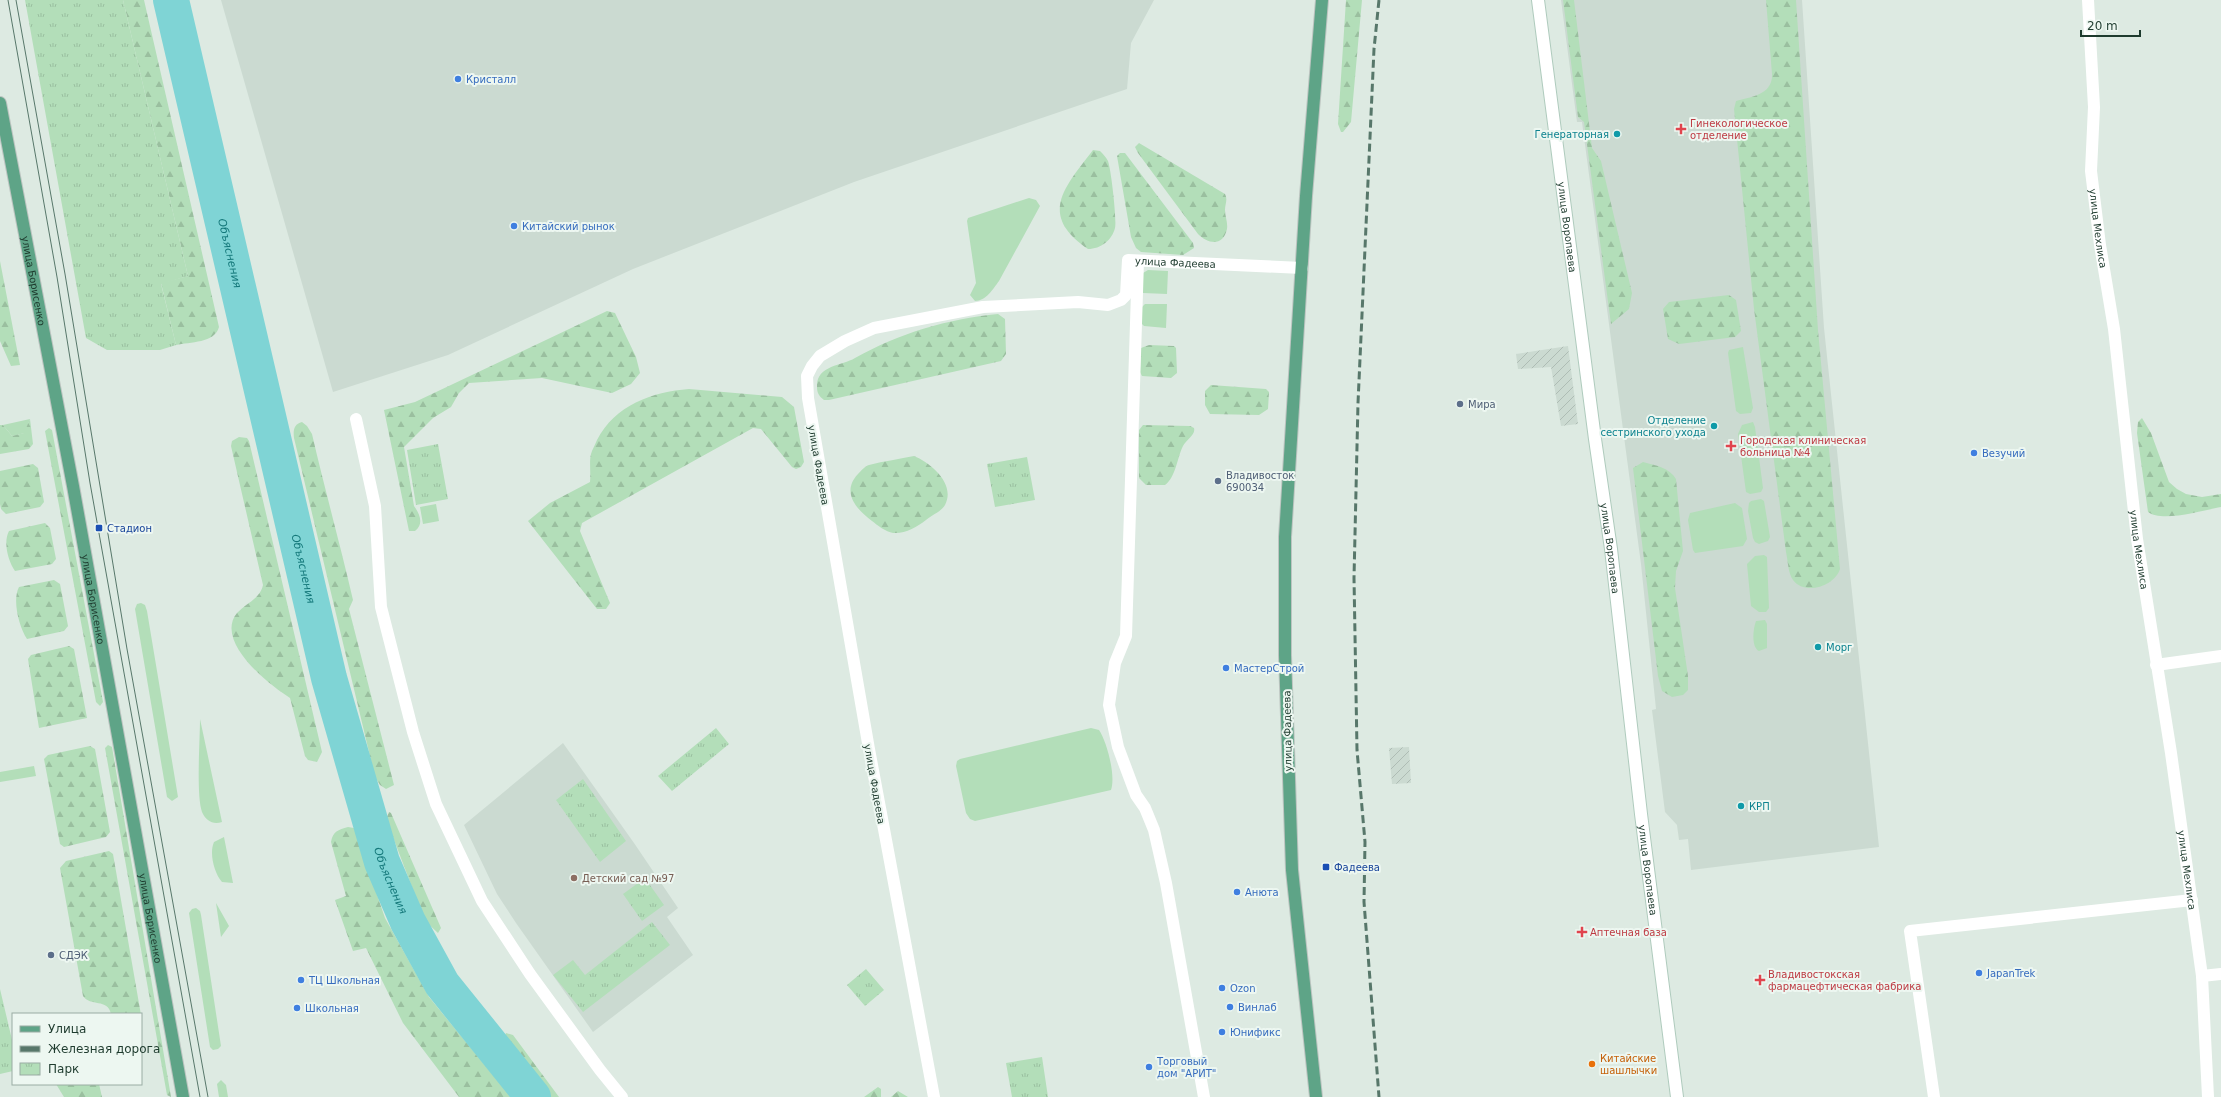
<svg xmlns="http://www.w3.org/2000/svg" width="2221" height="1097" font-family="'DejaVu Sans',sans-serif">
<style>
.built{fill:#cbdad1}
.industrial{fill:url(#industrial-furrows)}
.grass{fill:#b3deb9}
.forest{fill:url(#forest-firs)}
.park{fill:url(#park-tufts)}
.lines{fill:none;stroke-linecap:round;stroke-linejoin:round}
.river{stroke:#7fd4d5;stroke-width:36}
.secondary-casing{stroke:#afcbbd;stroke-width:14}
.primary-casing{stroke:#bcc4c0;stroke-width:14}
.street{stroke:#fff;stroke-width:12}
.secondary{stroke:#fff;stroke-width:12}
.primary{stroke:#5ea487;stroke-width:12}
.tram{stroke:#57776a;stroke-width:1}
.rail{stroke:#57776a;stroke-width:3;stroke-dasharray:8 4;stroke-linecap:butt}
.shop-dot{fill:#3f7fe0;stroke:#edf7f1;stroke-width:1.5}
.health-dot{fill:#e0444e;stroke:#edf7f1;stroke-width:1.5}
.culture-dot{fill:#0f9aa8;stroke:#edf7f1;stroke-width:1.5}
.service-dot{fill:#5c6f8a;stroke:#edf7f1;stroke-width:1.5}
.transit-dot{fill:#1a4fb4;stroke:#edf7f1;stroke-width:1.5}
.education-dot{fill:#8d6e63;stroke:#edf7f1;stroke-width:1.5}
.food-dot{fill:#e8710a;stroke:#edf7f1;stroke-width:1.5}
.labels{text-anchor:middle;stroke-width:4;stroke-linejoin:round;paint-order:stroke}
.shop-label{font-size:10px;fill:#366cbe;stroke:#edf7f1;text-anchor:start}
.health-label{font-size:10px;fill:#be3a42;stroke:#edf7f1;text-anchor:start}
.culture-label{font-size:10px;fill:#0d838f;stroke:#edf7f1;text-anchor:end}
.street-label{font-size:10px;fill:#1e3b2e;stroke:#edf7f1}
.service-label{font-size:10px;fill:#4e5e75;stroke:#edf7f1;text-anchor:start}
.transit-label{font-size:10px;fill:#164399;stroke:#edf7f1;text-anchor:start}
.education-label{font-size:10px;fill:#785e54;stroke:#edf7f1;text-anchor:start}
.food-label{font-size:10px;fill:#c56008;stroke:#edf7f1;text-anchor:start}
.water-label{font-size:11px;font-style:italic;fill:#14787a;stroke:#edf7f1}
</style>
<defs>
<pattern id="industrial-furrows" width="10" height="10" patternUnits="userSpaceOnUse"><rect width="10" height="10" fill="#cbdad1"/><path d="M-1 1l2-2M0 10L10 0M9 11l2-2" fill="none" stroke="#aebcb4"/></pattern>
<pattern id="forest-firs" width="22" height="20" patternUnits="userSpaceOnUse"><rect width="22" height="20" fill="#b3deb9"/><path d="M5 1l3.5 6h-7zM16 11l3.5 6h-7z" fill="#9abf9f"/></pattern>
<pattern id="park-tufts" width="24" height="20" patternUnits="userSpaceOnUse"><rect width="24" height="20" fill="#b3deb9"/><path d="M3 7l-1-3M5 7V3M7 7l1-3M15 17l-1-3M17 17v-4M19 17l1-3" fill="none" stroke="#9abf9f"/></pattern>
</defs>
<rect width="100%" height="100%" fill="#ddeae2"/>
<path class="built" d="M221 0H1154L1131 43 1127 89 854 182 633 269 448 355 333 392Z
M1561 0H1802L1824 328 1879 847 1691 870 1688 839 1679 840 1677 825 1665 812 1652 710 1656 709 1641 564 1582 122H1577Z
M563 743 634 843 678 908 667 917 693 955 593 1032 516 923 497 894 464 825Z"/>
<path class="industrial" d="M1568 346 1578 424 1561 426 1551 367 1518 369 1516 354Z
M1409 747 1411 783 1392 784 1389 748Z"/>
<path class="grass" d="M1029 198 1036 200 1040 206 999 281C993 289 986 301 975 301L970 295 976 283 967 221 968 218Z
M1148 270 1168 271 1167 294 1143 293V273Z
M1145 304H1167L1166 328 1144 326 1142 324V307Z
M1743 347 1753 408 1751 413 1740 414 1736 411 1728 353 1729 350Z
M30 419 25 433 12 436 3 425Z
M1753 422 1755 427 1763 488 1761 492 1750 494 1746 492 1738 434 1742 425Z
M1761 499 1764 501 1770 537 1768 541 1759 544 1755 542 1753 538 1748 511 1749 503 1751 501Z
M1735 503 1742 508 1747 539 1743 546 1695 553 1693 550 1688 520 1690 513Z
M436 504 439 521 423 524 420 507Z
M1764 555 1767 557 1769 608 1766 612H1759L1751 606 1747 564 1755 556Z
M141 603 145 605 147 611 178 797 172 801 167 797 135 609 137 604Z
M1765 620 1767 624V648L1759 651C1751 647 1753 629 1756 621Z
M200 719 222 822C213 825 206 821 202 812 196 795 200 740 200 719Z
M1091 728 1099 730C1107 742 1116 776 1111 790L975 821 970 819 966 813 956 766 957 761 960 759Z
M34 766 36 776 0 782V772Z
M224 837 233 883 222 882C214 873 209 853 214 842Z
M216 903 229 926 221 937Z
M196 908 200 911 201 915 221 1046 218 1049 213 1050 210 1047 189 913 192 909Z
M221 1080 226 1085 228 1097H219L217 1084Z"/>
<path class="forest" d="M123 0H144L219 327C215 343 190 342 176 345L161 283 188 276Z
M1346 0H1362L1351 122 1343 132H1341L1338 124Z
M1563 0H1574L1592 148 1601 161 1632 293 1629 309 1611 324 1584 122 1578 117Z
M1766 0H1796L1818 330 1840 569C1835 586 1805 596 1793 580 1788 573 1788 561 1786 552L1754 309 1734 109 1736 101C1751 97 1773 95 1772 74Z
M1139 143 1225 194C1228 200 1225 204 1225 210 1225 216 1228 223 1227 229 1223 247 1208 244 1198 234L1138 153 1135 147Z
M1093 150 1100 151C1103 154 1106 157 1108 161 1111 169 1117 220 1115 228 1112 240 1101 249 1088 249 1038 215 1064 188 1093 150Z
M1120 153H1125L1193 243 1194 248 1183 255 1141 252 1136 248 1131 237 1117 156Z
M0 261 20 365 11 366 0 341Z
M1729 295 1736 300 1741 331 1735 337 1679 344 1668 339 1663 309 1669 302Z
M607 311 615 313 636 357 640 373 631 384 612 393 542 378 469 383 459 393 451 407 433 418 404 447 414 506C420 514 424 524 415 531H409L384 410 415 402Z
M998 314 1005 319 1006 354 1001 361 829 400H824C819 396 817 393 817 387 816 365 842 366 855 358 900 333 947 319 998 314Z
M1149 345 1174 346 1176 348 1177 373 1171 378 1142 376 1140 372 1141 348Z
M1211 385 1266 389 1269 392 1268 409 1259 415 1210 414 1205 405V391Z
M689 389 782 397 794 407 804 462 801 467 796 469 792 467 761 429 753 428 582 523 580 531 610 603 606 609H597L528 521 550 503 590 482C591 473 589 462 591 454 592 450 595 445 597 440 615 405 652 392 689 389Z
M2142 418 2151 433 2169 482 2177 489 2186 494 2202 497 2221 494V507C2204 510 2162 523 2148 512L2137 433 2138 422Z
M30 419 33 444 29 449 0 454V425H3L12 436 24 433Z
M302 422 307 426 312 434C325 490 340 544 353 600L349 609 394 785 386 789 380 785 375 777 294 438C293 430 294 424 302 422Z
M1143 425 1190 426 1194 428C1196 435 1186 440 1183 446 1177 458 1176 477 1165 485H1146L1139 478V430Z
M49 428 52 430 103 702 100 706 96 702 45 431Z
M239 437 247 438 249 441 322 752 317 762 308 760 305 756 290 698C269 685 214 641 237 613 246 603 260 599 263 585L231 446 232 441Z
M914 456C931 463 956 484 945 505 942 511 932 515 926 520 917 527 905 534 893 533 886 532 877 525 872 521 856 509 841 492 858 474 861 471 865 466 869 465 884 461 900 459 914 456Z
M1643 462C1655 465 1670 468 1676 479L1683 551 1676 571 1675 588 1688 676V690L1683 695 1672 697 1662 691 1658 676 1633 468Z
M33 464 38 468 44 502 40 507 6 514 1 509 0 504V471Z
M45 523 50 528 56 559 52 564 15 571C8 561 3 542 9 531Z
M54 580 60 584 68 626 64 631 27 639C19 627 12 600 19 587Z
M69 646 74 649 87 718 39 728 28 659 31 655Z
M108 745 112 747 171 1097 167 1095 105 748Z
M90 746 95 749 110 832 106 837 64 847 60 844 44 759 48 755Z
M389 812 391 813 441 928 438 933 425 921 386 819Z
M348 827 354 828 385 918 429 997 511 1097H459L403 1023 366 948 353 951 335 900 346 896 331 842C333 831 338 830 348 827Z
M109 851 113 854 141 1015 111 1014C108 998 90 1007 83 996L60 868 66 861Z
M506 1033 513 1035 559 1097H550L504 1038Z
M56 1084H99L102 1097H64Z
M878 1087 881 1089V1097H864Z
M898 1091 908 1097H891Z"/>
<path class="park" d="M25 0H123L188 276 161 284 176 345 160 350H107L86 338Z
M438 444 448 499 416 505 407 450Z
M1027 457 1035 500 995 507 987 464Z
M716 728 729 744 672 791 658 776Z
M583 779 626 841 600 862 556 800Z
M645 878 664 905 642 921 623 894Z
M652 922 670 945 583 1012 553 975 573 960 585 975Z
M866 969 884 990 865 1006 847 985Z
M0 989 13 1044V1071L0 1074Z
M1042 1057 1048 1097H1012L1006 1063Z"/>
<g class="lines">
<path class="river" id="s1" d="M171 0 329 678 382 862 408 922 442 984 533 1097"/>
<g class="secondary-casing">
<g id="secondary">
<path id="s4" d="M1538 0 1595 439 1611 549 1641 814 1677 1097"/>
</g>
</g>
<g class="primary-casing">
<g id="primary">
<path id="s5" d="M0 103 73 486 183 1097"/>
<path d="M1316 1097 1292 870 1285 655V537L1306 196 1322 0"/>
</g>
</g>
<g class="street">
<path id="s2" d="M2088 0 2094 107 2091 171 2100 245 2114 329 2137 539 2171 753 2202 976 2208 1097"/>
<path d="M1138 261 1126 636 1115 663 1109 705 1118 747 1136 795 1145 808 1154 830 1166 883 1204 1097"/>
<path d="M356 419 375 506 381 607 413 732 436 804 482 901 530 974 600 1070 622 1097"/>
<path d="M2156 665 2221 656"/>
<path d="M2202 976 2221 974"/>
<path id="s3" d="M934 1097 869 749 808 398 807 376 812 366 820 356 845 341 874 328 983 307 1078 302 1108 305 1121 300 1126 295 1128 260 1302 268"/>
<path d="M1934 1097 1910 931 2192 900"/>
</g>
<use href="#secondary" class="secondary"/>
<use href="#primary" class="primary"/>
<path class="tram" d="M8 0 57 277 90 483 200 1097
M16 0 65 274 127 649 208 1097"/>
<path class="rail" d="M1379 0 1374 49 1358 403 1354 578 1357 750 1365 842 1364 902 1379 1097"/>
</g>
<g class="shop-dot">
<circle cx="458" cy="79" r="4"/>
<circle cx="514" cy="226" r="4"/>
<circle cx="1974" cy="453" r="4"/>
<circle cx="1226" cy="668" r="4"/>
<circle cx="1237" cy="892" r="4"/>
<circle cx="1979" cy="973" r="4"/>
<circle cx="301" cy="980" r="4"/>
<circle cx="1222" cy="988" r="4"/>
<circle cx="1230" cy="1007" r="4"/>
<circle cx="297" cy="1008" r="4"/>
<circle cx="1222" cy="1032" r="4"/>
<circle cx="1149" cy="1067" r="4"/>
</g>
<g class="health-dot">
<path d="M1679 123h4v4h4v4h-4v4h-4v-4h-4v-4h4z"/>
<path d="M1729 440h4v4h4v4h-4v4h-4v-4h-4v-4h4z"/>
<path d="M1580 926h4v4h4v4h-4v4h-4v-4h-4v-4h4z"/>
<path d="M1758 974h4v4h4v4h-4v4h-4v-4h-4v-4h4z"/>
</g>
<g class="culture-dot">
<circle cx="1617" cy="134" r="4"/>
<circle cx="1714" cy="426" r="4"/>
<circle cx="1818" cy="647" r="4"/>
<circle cx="1741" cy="806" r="4"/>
</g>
<g class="service-dot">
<circle cx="1460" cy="404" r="4"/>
<circle cx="1218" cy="481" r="4"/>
<circle cx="51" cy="955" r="4"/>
</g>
<g class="transit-dot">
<rect x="95" y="524" width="8" height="8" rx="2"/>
<rect x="1322" y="863" width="8" height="8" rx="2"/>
</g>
<circle class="education-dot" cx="574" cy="878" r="4"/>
<circle class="food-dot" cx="1592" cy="1064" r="4"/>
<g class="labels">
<g class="shop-label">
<text x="466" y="83">Кристалл</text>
<text x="522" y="230">Китайский рынок</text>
<text x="1982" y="457">Везучий</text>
<text x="1234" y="672">МастерСтрой</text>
<text x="1245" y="896">Анюта</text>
<text x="1987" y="977">JapanTrek</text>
<text x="309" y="984">ТЦ Школьная</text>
<text x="1230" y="992">Ozon</text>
<text x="1238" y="1011">Винлаб</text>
<text x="305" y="1012">Школьная</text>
<text x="1230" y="1036">Юнификс</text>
<text x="1157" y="1065">Торговый<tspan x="1157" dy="12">дом "АРИТ"</tspan></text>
</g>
<g class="health-label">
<text x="1690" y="127">Гинекологическое<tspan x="1690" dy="12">отделение</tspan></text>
<text x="1740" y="444">Городская клиническая<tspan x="1740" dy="12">больница №4</tspan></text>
<text x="1590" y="936">Аптечная база</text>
<text x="1768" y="978">Владивостокская<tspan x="1768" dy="12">фармацефтическая фабрика</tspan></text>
</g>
<g class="culture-label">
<text x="1609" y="138">Генераторная</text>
<text x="1706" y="424">Отделение<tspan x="1706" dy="12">сестринского ухода</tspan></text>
<text x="1826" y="651" text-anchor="start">Морг</text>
<text x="1749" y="810" text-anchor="start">КРП</text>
</g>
<g class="street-label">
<text dy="4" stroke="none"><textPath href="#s4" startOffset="229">улица Воропаева</textPath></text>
<text dy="4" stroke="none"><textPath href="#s2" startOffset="229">улица Мехлиса</textPath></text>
<text dy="4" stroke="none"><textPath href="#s3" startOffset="1157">улица Фадеева</textPath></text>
<text dy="4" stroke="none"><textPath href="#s5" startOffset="181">улица Борисенко</textPath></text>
<text transform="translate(819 465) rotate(80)" y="4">улица Фадеева</text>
<text dy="4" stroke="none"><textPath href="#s4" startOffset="553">улица Воропаева</textPath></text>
<text dy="4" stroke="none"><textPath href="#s2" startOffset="553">улица Мехлиса</textPath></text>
<text dy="4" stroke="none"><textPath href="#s5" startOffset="505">улица Борисенко</textPath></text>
<text transform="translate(1287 731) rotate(-91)" y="4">улица Фадеева</text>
<text transform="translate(875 784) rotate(80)" y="4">улица Фадеева</text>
<text dy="4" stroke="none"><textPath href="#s4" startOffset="877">улица Воропаева</textPath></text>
<text dy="4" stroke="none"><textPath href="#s2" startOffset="877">улица Мехлиса</textPath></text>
<text dy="4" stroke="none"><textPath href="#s5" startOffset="829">улица Борисенко</textPath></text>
</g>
<g class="service-label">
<text x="1468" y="408">Мира</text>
<text x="1226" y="479">Владивосток<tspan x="1226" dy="12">690034</tspan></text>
<text x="59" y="959">СДЭК</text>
</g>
<g class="transit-label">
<text x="107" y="532">Стадион</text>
<text x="1334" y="871">Фадеева</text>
</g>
<g class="education-label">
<text x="582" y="882">Детский сад №97</text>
</g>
<g class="food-label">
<text x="1600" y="1062">Китайские<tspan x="1600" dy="12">шашлычки</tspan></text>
</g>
<g class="water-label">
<text dy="4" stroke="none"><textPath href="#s1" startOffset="260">Объяснения</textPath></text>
<text dy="4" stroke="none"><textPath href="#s1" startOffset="584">Объяснения</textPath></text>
<text dy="4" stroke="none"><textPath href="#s1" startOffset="908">Объяснения</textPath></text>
</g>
</g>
<rect x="12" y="1013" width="130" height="72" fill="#edf7f1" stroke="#9aaca3"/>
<rect x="20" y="1026" width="20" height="6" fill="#5ea487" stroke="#9aaca3"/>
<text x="48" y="1033" font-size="12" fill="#1e3b2e">Улица</text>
<rect x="20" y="1046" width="20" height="6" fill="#57776a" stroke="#9aaca3"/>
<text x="48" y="1053" font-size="12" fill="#1e3b2e">Железная дорога</text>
<rect x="20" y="1063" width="20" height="12" fill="url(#park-tufts)" stroke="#9aaca3"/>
<text x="48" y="1073" font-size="12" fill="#1e3b2e">Парк</text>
<path d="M2081 30v6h59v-6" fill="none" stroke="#1e3b2e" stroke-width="2"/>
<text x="2087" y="30" font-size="12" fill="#1e3b2e" stroke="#edf7f1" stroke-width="3" paint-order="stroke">20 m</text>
</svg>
